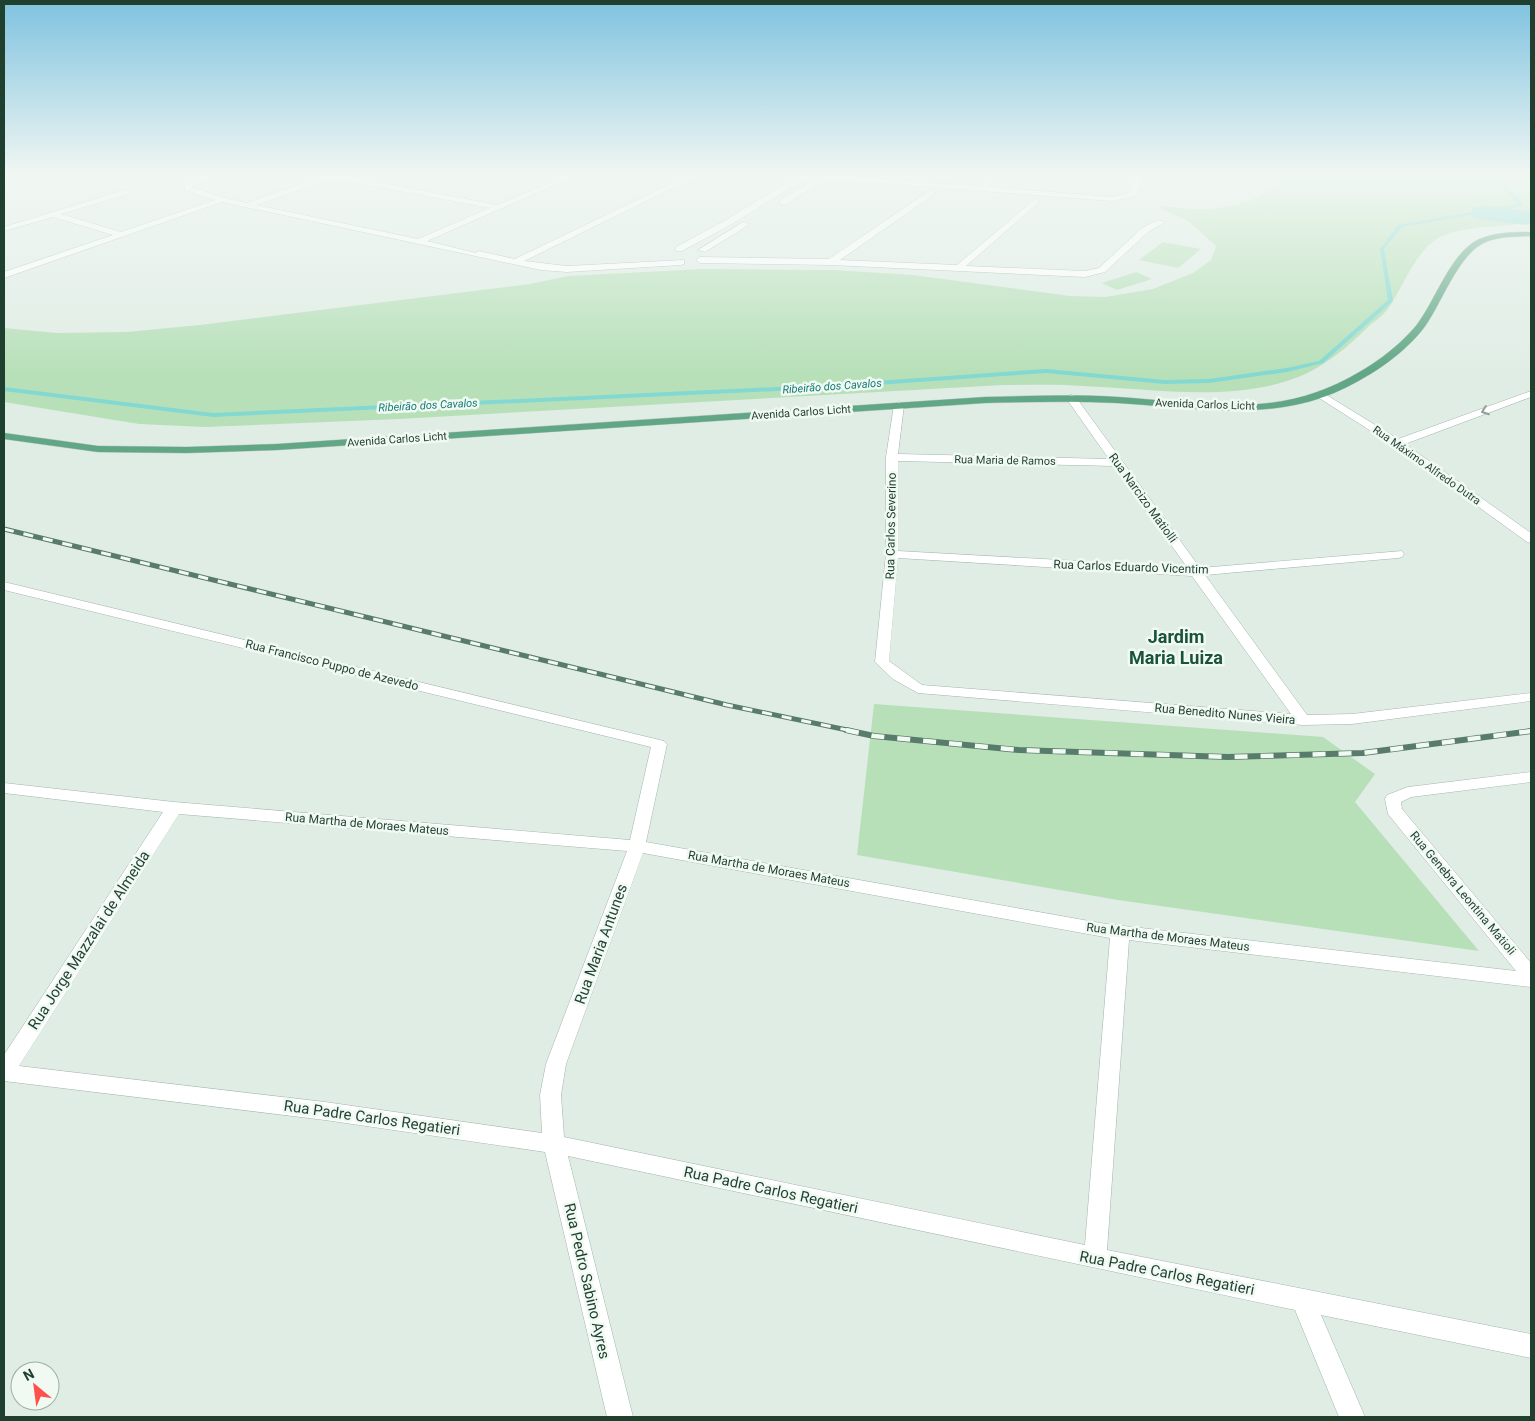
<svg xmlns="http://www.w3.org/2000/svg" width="1535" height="1421" font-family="Roboto,sans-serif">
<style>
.green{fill:#b7e0b9}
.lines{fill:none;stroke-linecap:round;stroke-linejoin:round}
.stream{fill:#83d8d2;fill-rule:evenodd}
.river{fill:#83d8d2;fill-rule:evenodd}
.minor-casing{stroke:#a2b5ab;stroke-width:1}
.major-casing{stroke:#c0c9c5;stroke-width:1}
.minor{fill:#fff;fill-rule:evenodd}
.major{fill:#61a785;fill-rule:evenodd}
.rail-far1-casing{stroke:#597b6b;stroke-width:5}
.rail-casing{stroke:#597b6b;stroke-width:6}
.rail-far1{stroke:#f1f9f3;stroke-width:3;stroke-dasharray:10;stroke-linecap:butt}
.rail{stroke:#f1f9f3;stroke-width:4.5;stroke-dasharray:13;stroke-linecap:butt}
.oneway{stroke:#8f9f97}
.labels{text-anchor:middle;stroke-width:5;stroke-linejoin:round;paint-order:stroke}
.far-water-label{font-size:11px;font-style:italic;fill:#137b76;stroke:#f1f9f3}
.far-street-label{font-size:11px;fill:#1f3f2f;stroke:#f1f9f3}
.street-label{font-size:12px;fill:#1f3f2f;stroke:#f1f9f3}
.near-street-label{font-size:15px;fill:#1f3f2f;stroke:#f1f9f3}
.district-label{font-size:18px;font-weight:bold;fill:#195338;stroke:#f1f9f3}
</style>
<rect width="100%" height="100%" fill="#e0ede5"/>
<path class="green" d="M1282 173H1531V222C1506 227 1459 226 1438 238 1416 251 1402 288 1388 309 1383 315 1377 320 1371 324 1354 341 1336 357 1315 369 1251 405 1154 389 1083 386 1057 384 1030 385 1003 385L399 419 205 427 139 424 4 402V328L57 333 127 332 200 325 530 284 568 276 703 269 833 270 913 275 1070 296 1105 297 1153 289 1193 273 1211 260 1216 246 1188 221 1158 207C1170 205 1182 209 1194 209 1218 210 1241 205 1263 195 1269 192 1276 185 1282 181L1280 176Z
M1163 242 1201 249 1178 268 1139 260Z
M1136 272 1152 279 1117 290 1102 283Z
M874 704 1323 737 1375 774 1355 802 1479 951 1118 900 857 855Z"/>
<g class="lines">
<path class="stream" d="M1489 173H1494L1503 181 1522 204V206L1402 227 1384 249 1393 301 1323 363 1287 372 1209 383 1165 384 1046 373 820 389 213 417 4 391V387L213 413 820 385 1046 369 1165 380 1209 379 1287 368 1319 361 1388 300 1380 249 1398 225 1517 204 1499 183Z"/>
<path class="river" d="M1483 205 1531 211V223L1526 225 1474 218 1470 213 1474 208Z"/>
<g class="minor-casing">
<path id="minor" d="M168 173C177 173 184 176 193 177 200 178 210 173 218 173L198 182 192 187 224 198 247 203 332 173H343L340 175 497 205 560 179 540 173 567 176 582 173 427 241 476 253 479 251 515 259 693 173 701 174 524 261 567 266 684 260V264L681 265 567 272 541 270 222 202 4 278V272L113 235 53 217 4 231V227L125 190 129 192 128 194 61 214 121 232 215 200 185 190V185L190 181ZM332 178 490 208 418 239 256 205Z
M779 173H814L982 187 988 173H995L989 187 1112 197 1130 193 1136 173H1143L1136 196 1112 201 826 179 786 204H780V200L817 178 807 177 732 224 682 251H676V247L726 220 798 176Z
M929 191 936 193 840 260 957 265 1035 199 1039 201 1038 203 966 266 1085 271 1099 268 1142 228 1158 220 1165 222 1148 232 1105 272 1085 277 831 265 700 263 696 260 700 257 829 259Z
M743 222 750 224 705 252 698 250Z
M1320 391 1398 439 1531 391V397L1405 444 1531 533V543L1527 542 1393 445 1316 396 1315 394Z
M1071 395 1075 396 1200 568 1402 551 1404 554 1402 557 1398 558 1205 575 1307 715 1352 714 1531 693V701L1352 724 1303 725 918 693 893 679 875 662 886 554V457L894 405 899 402 904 405 898 454 1109 459 1066 398ZM898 461 1114 466 1187 567 898 551ZM898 558 1192 576 1291 714 922 685 889 661Z
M4 582 664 741 667 744 646 842 1106 924 1516 971 1388 814 1385 799 1387 795 1408 787 1531 772V782L1411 797 1401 802 1402 809 1531 963V987L1129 940 1107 1250 1531 1334V1358L1321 1315 1365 1417H1339L1295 1310 568 1156 633 1417H607L545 1152 325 1120 4 1081V1055L163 812 4 793V783L174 802 630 840 651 747 4 590ZM179 814 627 851 546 1064 540 1095 542 1133 325 1102 19 1066ZM643 853 1110 938 1085 1245 564 1137 561 1095 566 1064Z"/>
</g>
<g class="major-casing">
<path id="major" d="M1531 232V236C1516 237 1500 236 1486 242 1458 253 1441 306 1423 329 1401 357 1366 379 1334 393 1266 422 1188 407 1117 403 1073 401 1029 402 985 403L277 450 187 453 98 452 4 439V433L98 446 187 447 277 444 985 397C1029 396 1074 394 1118 397 1182 401 1255 415 1317 392 1353 379 1390 356 1415 327 1435 303 1451 249 1482 238 1498 232 1515 232 1531 232Z"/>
</g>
<use href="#minor" class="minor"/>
<use href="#major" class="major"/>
<g class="rail-far1-casing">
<path id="rail-far1" d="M4 529 727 705 852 731
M1529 731H1531"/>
</g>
<g class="rail-casing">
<path id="rail" d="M846 730 874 736 1019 750 1228 757 1363 753 1531 731"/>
</g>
<use href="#rail-far1" class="rail-far1"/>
<use href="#rail" class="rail"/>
</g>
<defs><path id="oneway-chevron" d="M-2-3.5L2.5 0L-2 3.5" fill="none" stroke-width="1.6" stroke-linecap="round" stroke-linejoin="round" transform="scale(1.25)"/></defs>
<use class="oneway" href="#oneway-chevron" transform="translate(1485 411) rotate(160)"/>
<linearGradient id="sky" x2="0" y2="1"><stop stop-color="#7fc2df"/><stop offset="0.47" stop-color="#f1f7f3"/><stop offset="1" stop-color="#f1f7f3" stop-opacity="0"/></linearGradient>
<rect width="1535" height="372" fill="url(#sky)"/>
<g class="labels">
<g class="far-water-label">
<text transform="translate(832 386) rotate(-4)" y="4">Ribeirão dos Cavalos</text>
<text transform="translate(428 405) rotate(-3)" y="4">Ribeirão dos Cavalos</text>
</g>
<g class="far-street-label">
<text transform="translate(1205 404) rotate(2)" y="4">Avenida Carlos Licht</text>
<text transform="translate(801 412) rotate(-4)" y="4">Avenida Carlos Licht</text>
<text transform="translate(397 439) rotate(-4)" y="4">Avenida Carlos Licht</text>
<text transform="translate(1005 460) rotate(1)" y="4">Rua Maria de Ramos</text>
<text transform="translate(1427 465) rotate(35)" y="4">Rua Máximo Alfredo Dutra</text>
</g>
<g class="street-label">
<text transform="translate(1143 498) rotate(54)" y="4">Rua Narcizo Matiolli</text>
<text transform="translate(891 526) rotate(-89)" y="4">Rua Carlos Severino</text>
<text transform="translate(1131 567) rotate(2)" y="4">Rua Carlos Eduardo Vicentim</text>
<text transform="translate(332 665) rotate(14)" y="4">Rua Francisco Puppo de Azevedo</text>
<text transform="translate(1225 714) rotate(5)" y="4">Rua Benedito Nunes Vieira</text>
<text transform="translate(367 824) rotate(5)" y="4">Rua Martha de Moraes Mateus</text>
<text transform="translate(769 869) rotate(10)" y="4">Rua Martha de Moraes Mateus</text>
<text transform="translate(1463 893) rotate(50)" y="4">Rua Genebra Leontina Matioli</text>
<text transform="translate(1168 937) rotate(7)" y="4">Rua Martha de Moraes Mateus</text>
</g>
<g class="near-street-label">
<text transform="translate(89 940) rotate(-57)" y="5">Rua Jorge Mazzalai de Almeida</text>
<text transform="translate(601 944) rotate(-70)" y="5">Rua Maria Antunes</text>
<text transform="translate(372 1118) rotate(8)" y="5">Rua Padre Carlos Regatieri</text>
<text transform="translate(771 1190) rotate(12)" y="5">Rua Padre Carlos Regatieri</text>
<text transform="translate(1167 1273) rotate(11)" y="5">Rua Padre Carlos Regatieri</text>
<text transform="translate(587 1281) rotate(77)" y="5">Rua Pedro Sabino Ayres</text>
</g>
<g class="district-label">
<text x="1176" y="643">Jardim<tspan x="1176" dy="21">Maria Luiza</tspan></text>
</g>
</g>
<rect width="1535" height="1421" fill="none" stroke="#1f3f2f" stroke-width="10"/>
<g transform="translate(35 1386) rotate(331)"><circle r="24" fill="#f1f9f3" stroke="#9dafa5"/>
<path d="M0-4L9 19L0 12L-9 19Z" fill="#ff514c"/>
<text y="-8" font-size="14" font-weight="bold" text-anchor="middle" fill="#1f3f2f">N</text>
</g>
</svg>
